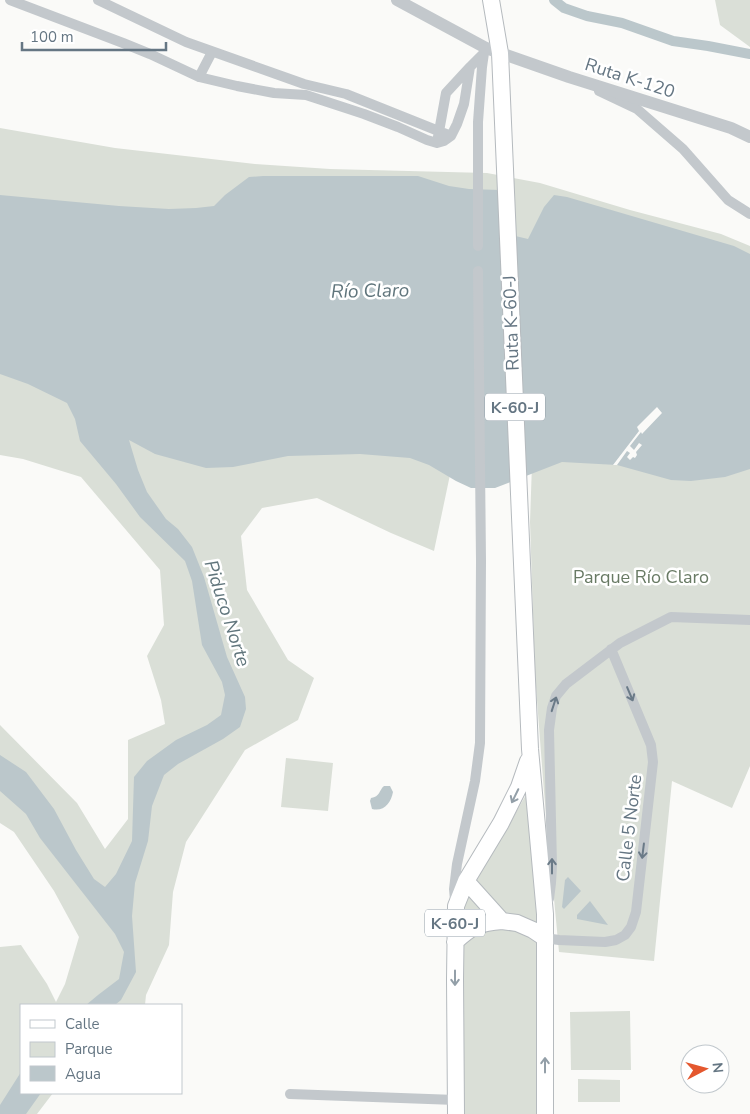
<svg xmlns="http://www.w3.org/2000/svg" width="750" height="1114" font-family="'Nunito Sans',sans-serif">
<style>
.green{fill:#dadfd7}
.water{fill:#bbc7cb}
.pier{fill:#fafaf8}
.lines{fill:none;stroke-linecap:round;stroke-linejoin:round}
.canal{stroke:#bbc7cb;stroke-width:10}
.primary-casing{stroke:#b5babe;stroke-width:18}
.minor{stroke:#c3c8cc;stroke-width:10}
.tertiary{stroke:#c3c8cc;stroke-width:12}
.primary{stroke:#fff;stroke-width:16}
.oneway{stroke:#6a7a87}
.oneway2{stroke:#939fa8}
.labels{text-anchor:middle;stroke-width:5;stroke-linejoin:round;paint-order:stroke}
.shield{fill:#fff;stroke:#939fa8;stroke-width:1}
.shield-label{font-size:16px;font-weight:bold;fill:#657683}
.street-label{font-size:18px;fill:#657683;stroke:#fff}
.park-label{font-size:18px;fill:#687a64;stroke:#fff}
.water-label{font-size:19px;font-style:italic;fill:#60757c;stroke:#fff}
</style>
<rect width="100%" height="100%" fill="#fafaf8"/>
<path class="green" d="M715 0H750V47L720 25Z
M0 128 115 148 255 164 330 169 487 173 540 183 630 210 721 234 750 246V766L732 808 672 781 654 961 559 952 544 792 535 674 530 522 532 464 451 470 434 551 391 533 317 498 262 508 241 536 247 590 288 660 314 678 298 720 245 750 186 842 173 892 169 945 146 995 145 1005H21V1093H53L37 1114H0V947L21 945 47 984 56 1002 65 984 79 937 54 891 14 832 0 823V725L77 803 105 849 128 819V740L165 724 161 700 147 656 164 625 160 570 81 477 23 459 0 455Z
M286 758 333 763 328 811 281 807Z
M527 793 539 915 541 1114H461L459 930 464 897 503 835Z
M630 1011 631 1070H571L570 1012Z
M578 1079 620 1080V1102H578Z"/>
<path class="water" d="M263 176H418L449 186 469 189 500 190 507 234 528 239 544 207 554 195 567 197 734 246 750 254V469L725 477 691 481 671 480 617 465 562 462 495 488H471L456 481 429 465 410 458 360 454 288 456 233 467 206 468 155 454 129 440 138 470 147 492 166 519 178 529 192 547 204 577 227 657 245 697 246 709 240 727 223 739 178 764 164 775 152 806 148 841 135 883 132 916 136 972 121 1000 115 1005H86L98 995 119 979 124 952 115 934 40 838 26 814 0 791V755L26 772 54 809 76 850 94 879 105 887 116 874 132 841 134 777 147 761 176 740 207 725 221 715 225 695 222 682 202 645 192 581 185 561 140 517 116 484 80 441 75 419 67 403 28 384 0 374V195L119 206 169 209 196 208 214 206 225 195 249 177Z
M384 786H390L393 792C391 803 384 812 372 809L370 801 371 798C380 797 379 790 384 786Z
M568 877 581 891 564 909 562 907 565 880Z
M590 901 608 925 577 919V915Z
M21 1072V1093H41L26 1114H0V1105Z"/>
<path class="pier" d="M657 407 662 413 642 434 641 432 630 446 634 450 639 443 642 445 636 452 637 455 635 458 633 457 630 460 627 457 630 453 627 451 617 465H613L639 431 637 427Z"/>
<g class="lines">
<path class="canal" d="M554 0 564 8 587 16 622 23 673 41 708 46 750 54"/>
<g class="primary-casing">
<path id="primary" d="M491 0 500 53 530 749 545 914V1114
M466 881 502 921 517 923 533 930 545 938
M455 942C472 926 479 923 502 921
M456 1114 455 979 456 906 466 881 501 823 519 787 528 761"/>
</g>
<path class="minor" d="M10 0 123 43 150 54 199 77 237 86 274 93 306 95 364 114 398 127 427 140 437 143 444 141 451 136 457 124 464 104 470 67 483 54
M98 0 186 42 304 84 346 94 451 136
M199 77 212 52
M599 91 637 109 683 149 728 200 750 214
M438 137 446 93 470 67
M478 246V122L482 67 484 53
M549 899 551 883 552 866 549 730 552 708 556 696 566 684 620 643 671 617 750 620
M455 900 454 889 457 864 475 781 480 743 481 561 478 271
M545 938 559 940 605 942 616 940 625 935 631 927 636 912 653 762 651 745 611 649
M290 1094 456 1100"/>
<path class="tertiary" d="M397 0 486 48 569 77 731 128 750 137"/>
<use href="#primary" class="primary"/>
</g>
<defs><path id="oneway-shaft" d="M-6 0H5M1.5-3L5.5 0L1.5 3" fill="none" stroke-width="1.6" stroke-linecap="round" stroke-linejoin="round" transform="scale(1.25)"/></defs>
<g class="oneway">
<use href="#oneway-shaft" transform="translate(630 694) rotate(67)"/>
<use href="#oneway-shaft" transform="translate(554 704) rotate(-72)"/>
<use href="#oneway-shaft" transform="translate(643 851) rotate(97)"/>
<use href="#oneway-shaft" transform="translate(552 866) rotate(-90)"/>
</g>
<g class="oneway2">
<use href="#oneway-shaft" transform="translate(515 796) rotate(116)"/>
<use href="#oneway-shaft" transform="translate(455 978) rotate(90)"/>
<use href="#oneway-shaft" transform="translate(545 1065) rotate(-90)"/>
</g>
<g class="labels">
<g class="shield">
<rect x="485" y="393.5" width="60" height="27" rx="4"/>
<rect x="425" y="909.5" width="60" height="27" rx="4"/>
</g>
<g class="shield-label">
<text x="515" y="413">K-60-J</text>
<text x="455" y="929">K-60-J</text>
</g>
<g class="street-label">
<text transform="translate(630 78) rotate(18)" y="6">Ruta K-120</text>
<text transform="translate(511 323) rotate(-92)" y="6">Ruta K-60-J</text>
<text transform="translate(629 828) rotate(-83)" y="6">Calle 5 Norte</text>
</g>
<g class="park-label">
<text x="641" y="583">Parque Río Claro</text>
</g>
<g class="water-label">
<text transform="translate(370 290) rotate(-1)" y="7">Río Claro</text>
<text transform="translate(228 613) rotate(72)" y="7">Piduco Norte</text>
</g>
</g>
<rect x="20" y="1004" width="162" height="90" fill="#ffffff" stroke="#c1c8cd"/>
<rect x="30" y="1020" width="25" height="8" fill="#ffffff" stroke="#c1c8cd"/>
<text x="65" y="1029" font-size="15" fill="#657683">Calle</text>
<rect x="30" y="1042" width="25" height="15" fill="#dadfd7" stroke="#c1c8cd"/>
<text x="65" y="1054" font-size="15" fill="#657683">Parque</text>
<rect x="30" y="1066" width="25" height="15" fill="#bbc7cb" stroke="#c1c8cd"/>
<text x="65" y="1079" font-size="15" fill="#657683">Agua</text>
<g transform="translate(705 1069) rotate(84)"><circle r="24" fill="#ffffff" stroke="#c1c8cd"/>
<path d="M0-4L9 19L0 12L-9 19Z" fill="#e4572e"/>
<text y="-8" font-size="14" font-weight="bold" text-anchor="middle" fill="#657683">N</text>
</g>
<path d="M22 42v8h144v-8" fill="none" stroke="#657683" stroke-width="2.5"/>
<text x="30" y="42" font-size="15" fill="#657683" stroke="#ffffff" stroke-width="4" paint-order="stroke">100 m</text>
</svg>
